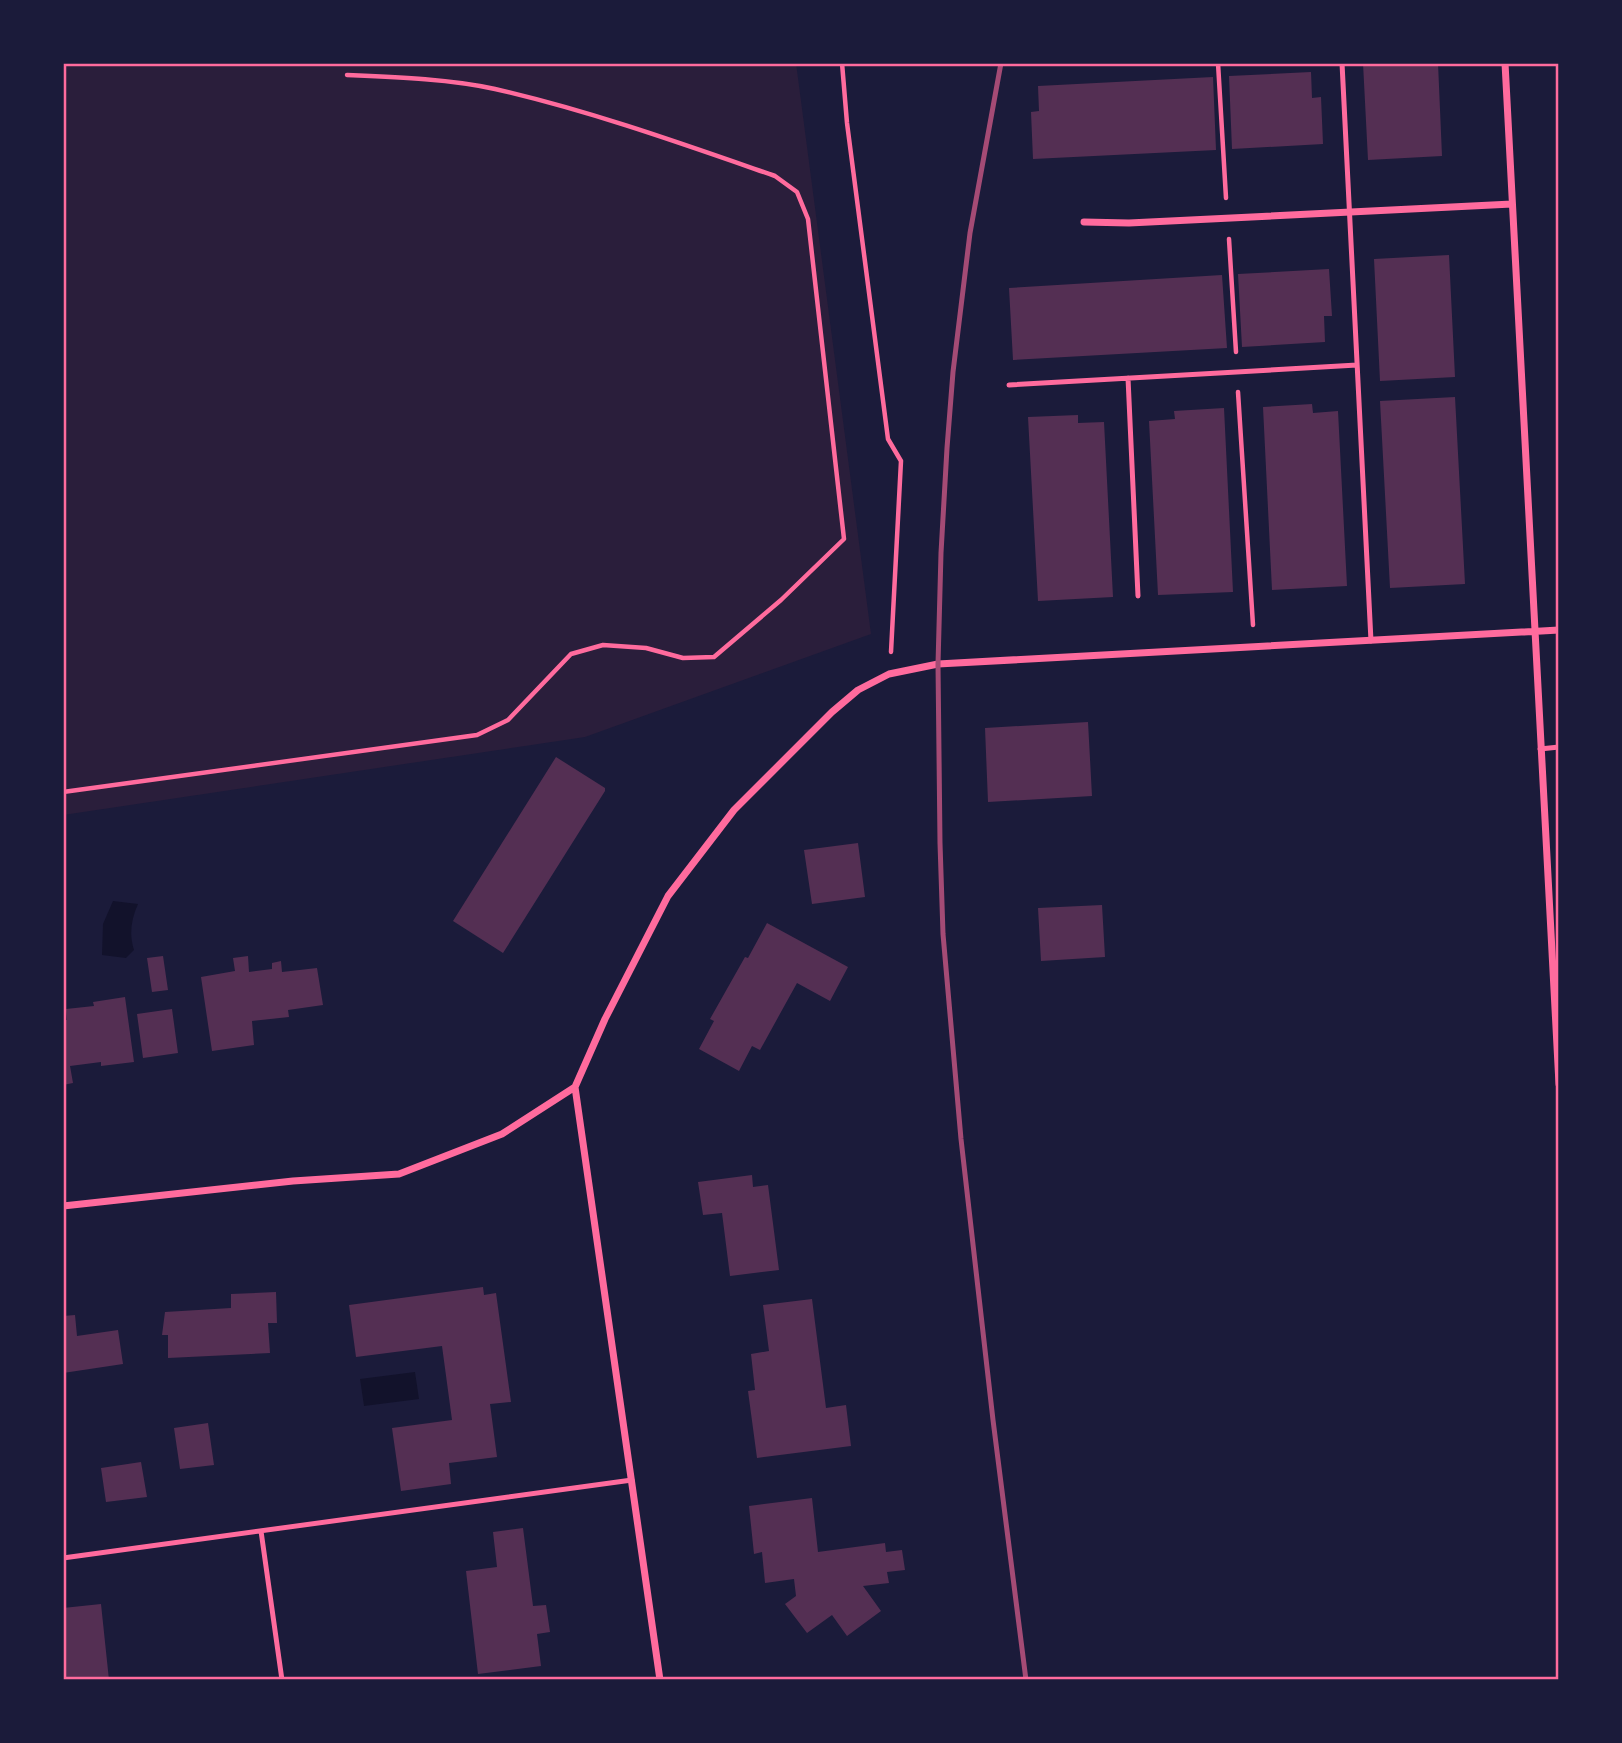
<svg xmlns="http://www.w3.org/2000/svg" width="1622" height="1743" font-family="'Sofia Sans Condensed',sans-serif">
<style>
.green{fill:#2a1e3b}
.water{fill:#12122b}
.building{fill:#542f53}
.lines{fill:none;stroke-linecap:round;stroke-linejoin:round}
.path{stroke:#ff6b9d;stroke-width:4.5}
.service{stroke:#ff6b9d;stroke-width:5}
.minor{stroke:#ff6b9d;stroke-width:7}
.rail{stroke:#a44b75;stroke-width:5}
.neatline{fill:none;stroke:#ff6b9d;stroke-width:2.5}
</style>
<rect width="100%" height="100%" fill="#1b1b3a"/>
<path class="green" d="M63 63H796L871 634 585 737 63 815Z"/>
<path class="water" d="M113 901 138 904C131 920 129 934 134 950L126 958 102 955 103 924Z
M415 1372 419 1399 364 1406 360 1379Z"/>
<path class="building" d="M1363 63H1438L1442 156 1368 160Z
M1311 72 1312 98 1321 97 1323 144 1232 149 1229 76Z
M1213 77 1216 150 1033 159 1031 112 1039 111 1038 86Z
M1449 255 1455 377 1380 381 1374 259Z
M1329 269 1332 316H1324L1325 342 1242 347 1238 274Z
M1222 275 1227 348 1013 360 1009 288Z
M1455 397 1465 584 1390 588 1380 401Z
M1312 404 1313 413 1338 411 1347 586 1272 590 1263 407Z
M1224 408 1233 592 1158 595 1149 421 1175 419 1174 411Z
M1078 415V423L1104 422 1113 597 1038 601 1028 417Z
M1088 722 1092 796 988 802 985 728Z
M556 757 605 788V791L503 953 453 921Z
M858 843 865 897 812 904 804 850Z
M1102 905 1105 957 1041 961 1038 908Z
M767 923 848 967 830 1001 797 983 760 1050 752 1046 739 1071 699 1049 714 1021 710 1019 745 957 748 958Z
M163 956 168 990 152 992 147 958Z
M248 956 249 972 272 969V963L281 961 282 972 317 968 323 1005 288 1010 289 1017 252 1021 254 1045 212 1051 201 977 235 971 233 958Z
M125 997 134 1062 101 1066V1062L70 1066 73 1083 63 1085V1020H67L66 1009 94 1006 93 1002Z
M172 1009 178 1053 143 1058 137 1014Z
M752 1175 753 1187 768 1185 779 1270 730 1276 722 1213 703 1215 698 1182Z
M483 1287 484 1295 496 1293 511 1402 490 1404 497 1457 449 1463 451 1484 401 1491 392 1428 452 1420 442 1346 356 1357 349 1305Z
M276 1292 277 1323H268L270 1353 168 1358V1335H162L165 1312 231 1308V1294Z
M812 1299 826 1408 846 1405 851 1446 757 1458 748 1391 755 1390 751 1354 769 1351 763 1305Z
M75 1315 77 1336 118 1330 123 1364 63 1373V1316Z
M208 1423 214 1465 180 1469 174 1428Z
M141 1462 147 1497 106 1502 101 1468Z
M812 1498 818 1552 885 1543 886 1552 902 1550 905 1570 887 1572 889 1583 863 1586 881 1611 847 1636 832 1615 807 1633 785 1604 796 1596 794 1579 765 1583 762 1552 754 1554 749 1506Z
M523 1528 533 1606 546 1605 550 1632 537 1634 541 1666 478 1674 466 1571 497 1567 493 1532Z
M101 1604 109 1680H63V1608Z"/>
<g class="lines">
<path class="path" d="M842 63 847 123 888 439 901 461 891 652
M1218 63 1226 198
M1229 239 1236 352
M1238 392 1253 625
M63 792 477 735 508 720 571 654 603 645 646 648 683 658 714 657 781 600 844 539 808 219 797 192 775 176C683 144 591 111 495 89 450 79 394 77 347 75"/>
<path class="service" d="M1342 63 1371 641
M1128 378 1138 596
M1009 385 1357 365
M1540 749 1559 747
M261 1531 282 1680
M63 1558 632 1480"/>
<path class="minor" d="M1505 63 1559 1084
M1084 222 1129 223 1512 204
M575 1087 660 1680
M63 1206 293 1181 399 1174 502 1134 575 1087 605 1019 668 896 734 810 832 712 858 690 889 674 938 664 1559 630"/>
<path class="rail" d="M1001 63 970 233 953 372 947 448 941 553 938 664 940 843 943 934 961 1139 993 1420 1026 1680"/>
</g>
<rect width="1622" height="1743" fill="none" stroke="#1b1b3a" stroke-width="130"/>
<rect x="65" y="65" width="1492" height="1613" class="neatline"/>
</svg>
